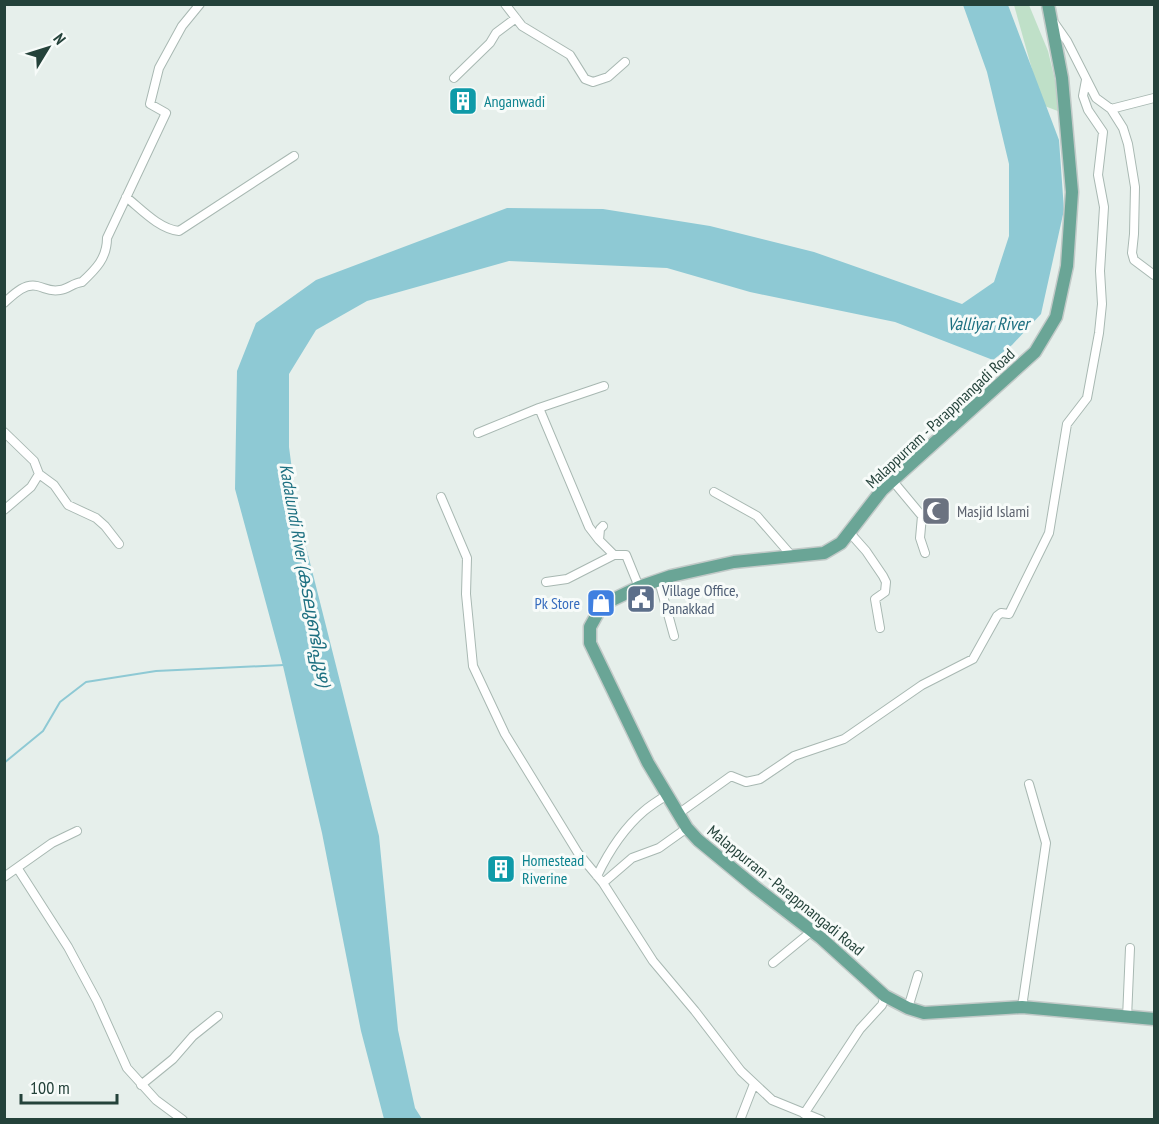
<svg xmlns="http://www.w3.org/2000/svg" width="1159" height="1124" font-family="'PT Sans Narrow','Noto Sans Malayalam',sans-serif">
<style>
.green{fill:#bfe0c8}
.water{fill:#8ec9d4}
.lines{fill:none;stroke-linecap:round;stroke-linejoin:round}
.stream{stroke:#8ec9d4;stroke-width:2}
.street-casing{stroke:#a8b8b2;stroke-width:10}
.primary-casing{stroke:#c2cac8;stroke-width:15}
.street{stroke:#fff;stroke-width:8}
.primary{stroke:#6aa596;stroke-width:12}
.labels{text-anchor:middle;stroke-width:6;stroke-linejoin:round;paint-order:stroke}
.culture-label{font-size:16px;fill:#0d838f;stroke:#f7fbf9;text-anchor:start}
.street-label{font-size:16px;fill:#24423a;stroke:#f7fbf9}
.worship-label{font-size:16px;fill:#5b616d;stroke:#f7fbf9;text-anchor:start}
.service-label{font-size:16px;fill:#4e5e75;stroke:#f7fbf9;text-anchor:start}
.shop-label{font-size:16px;fill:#366cbe;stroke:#f7fbf9;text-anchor:end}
.water-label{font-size:18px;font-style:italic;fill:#1c6f80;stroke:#f7fbf9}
</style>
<rect width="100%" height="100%" fill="#e6efeb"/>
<path class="green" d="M1014 5H1029L1048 51 1063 113 1042 105Z"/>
<path class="water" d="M963 5H1008L1059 140 1064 210 1041 314 1012 345 993 360 895 322 750 292 667 268 509 261 367 301 316 330 289 374V447L298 515 379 836 398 1030 415 1108 422 1119H384L361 1031 322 833 283 666 235 489 237 371 256 323 316 280 507 208 603 209 710 226 814 252 962 304 994 282 1009 236V164L987 72Z"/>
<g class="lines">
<path class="stream" d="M4 763 43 731 60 702 86 682 156 671 284 665"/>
<g class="street-casing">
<path id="street" d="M505 4 522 26 570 55 585 79 593 82 608 77 625 62
M1053 21 1067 41 1096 98 1111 109 1123 128 1128 144 1135 187 1134 234 1132 253 1134 260 1154 275
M454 78 490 43 496 33 516 18
M1111 109 1154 98
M126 197C141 209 159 229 179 231L294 156
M4 303C13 295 24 283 37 286 46 288 49 292 60 290 68 289 73 283 82 282 96 269 107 258 107 238L166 113 150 104 159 68 182 26 200 4
M4 432 34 461 39 474 31 487 4 510
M478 433 539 408
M39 474 54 485 68 505 96 518 105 526 119 544
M892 480 922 516 920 538 925 553
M714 492 757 516 791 555
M441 497 467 558 466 594 473 666 505 734 578 853 603 883 632 858 659 848 687 828
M603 526 600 529 599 540 614 555H626L639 587
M850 533 866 551 883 576 886 582 885 592 875 599 880 628
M599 540 589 527 539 408 604 386
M659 581 674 636
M546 582 567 579 614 555
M678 814 731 776 746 782 760 779 794 756 844 739 922 685 973 659 997 616 1001 613 1009 614 1049 533 1067 424 1087 398 1099 333 1102 304 1100 271 1104 207 1098 175 1103 132 1088 110 1083 96 1086 80
M18 869 68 947 97 1001 127 1068 156 1100 183 1120
M597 876C608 853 624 828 644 811 651 805 659 800 667 795
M4 877 52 843 77 831
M603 883 653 961 695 1011 741 1071 772 1100 821 1120
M773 963 812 931
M1022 1007 1046 843 1029 784
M908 1008 918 975
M1127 1018 1130 948
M141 1085 173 1059 193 1036 218 1016
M804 1114 860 1029 882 1005 885 996
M740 1120 754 1084"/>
</g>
<g class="primary-casing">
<path id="primary" d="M1048 4 1062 78 1072 192 1067 266 1056 317 1035 352 882 490 841 543 824 553 734 562 671 576 639 587 610 601 600 609 590 627V643L648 763 687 828 698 840 755 887 821 938 885 996 908 1008 924 1013 1022 1007 1154 1019"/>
</g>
<use href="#street" class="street"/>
<use href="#primary" class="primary"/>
</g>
<defs>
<g id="building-square" transform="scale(1.5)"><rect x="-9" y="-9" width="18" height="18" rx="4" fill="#0f9aa8" stroke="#f7fbf9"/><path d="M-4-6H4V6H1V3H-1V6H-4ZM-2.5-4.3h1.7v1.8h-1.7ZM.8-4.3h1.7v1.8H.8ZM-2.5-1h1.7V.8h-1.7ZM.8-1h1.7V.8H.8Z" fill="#fff"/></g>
<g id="mosque-square" transform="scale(1.5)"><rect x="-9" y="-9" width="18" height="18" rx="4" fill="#6b7280" stroke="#f7fbf9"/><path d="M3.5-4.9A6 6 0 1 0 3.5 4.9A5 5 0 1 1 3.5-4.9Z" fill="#fff"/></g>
<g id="civic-square" transform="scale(1.5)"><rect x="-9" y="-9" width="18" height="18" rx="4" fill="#5c6f8a" stroke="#f7fbf9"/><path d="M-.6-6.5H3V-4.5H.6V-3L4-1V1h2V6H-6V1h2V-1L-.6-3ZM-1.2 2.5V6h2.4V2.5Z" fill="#fff"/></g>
<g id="shop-square" transform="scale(1.5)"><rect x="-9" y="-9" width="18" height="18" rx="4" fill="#3f7fe0" stroke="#f7fbf9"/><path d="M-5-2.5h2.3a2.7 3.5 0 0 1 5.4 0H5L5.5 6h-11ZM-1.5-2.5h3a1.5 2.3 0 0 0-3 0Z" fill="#fff"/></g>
</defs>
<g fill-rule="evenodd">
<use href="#building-square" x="463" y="101"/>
<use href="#mosque-square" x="936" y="511"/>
<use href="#civic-square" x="641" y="599"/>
<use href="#shop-square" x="601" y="603"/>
<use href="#building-square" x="501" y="869"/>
</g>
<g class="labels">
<g class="culture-label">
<text x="484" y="107">Anganwadi</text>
<text x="522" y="866">Homestead<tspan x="522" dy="18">Riverine</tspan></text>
</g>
<g class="street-label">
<text transform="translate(940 418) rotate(-43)" y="6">Malappurram - Parappnangadi Road</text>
<text transform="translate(786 890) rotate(39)" y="6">Malappurram - Parappnangadi Road</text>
</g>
<g class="worship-label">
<text x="957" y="517">Masjid Islami</text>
</g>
<g class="service-label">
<text x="662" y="596">Village Office,<tspan x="662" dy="18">Panakkad</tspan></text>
</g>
<g class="shop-label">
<text x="580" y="609">Pk Store</text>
</g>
<g class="water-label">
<text x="988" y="330">Valliyar River</text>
<text transform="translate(305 575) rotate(80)" y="6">Kadalundi River (കടലുണ്ടിപ്പുഴ)</text>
</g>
</g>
<rect width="1159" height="1124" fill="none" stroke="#24423a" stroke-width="12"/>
<g transform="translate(48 48) rotate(52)" stroke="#f7fbf9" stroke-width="4.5" paint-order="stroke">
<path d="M0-4.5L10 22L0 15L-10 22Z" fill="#24423a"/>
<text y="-9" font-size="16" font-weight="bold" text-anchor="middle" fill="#24423a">N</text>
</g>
<path d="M21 1094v9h96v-9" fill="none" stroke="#24423a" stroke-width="3"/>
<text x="30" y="1094" font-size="18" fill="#24423a" stroke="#f7fbf9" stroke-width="4.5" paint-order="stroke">100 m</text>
</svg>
